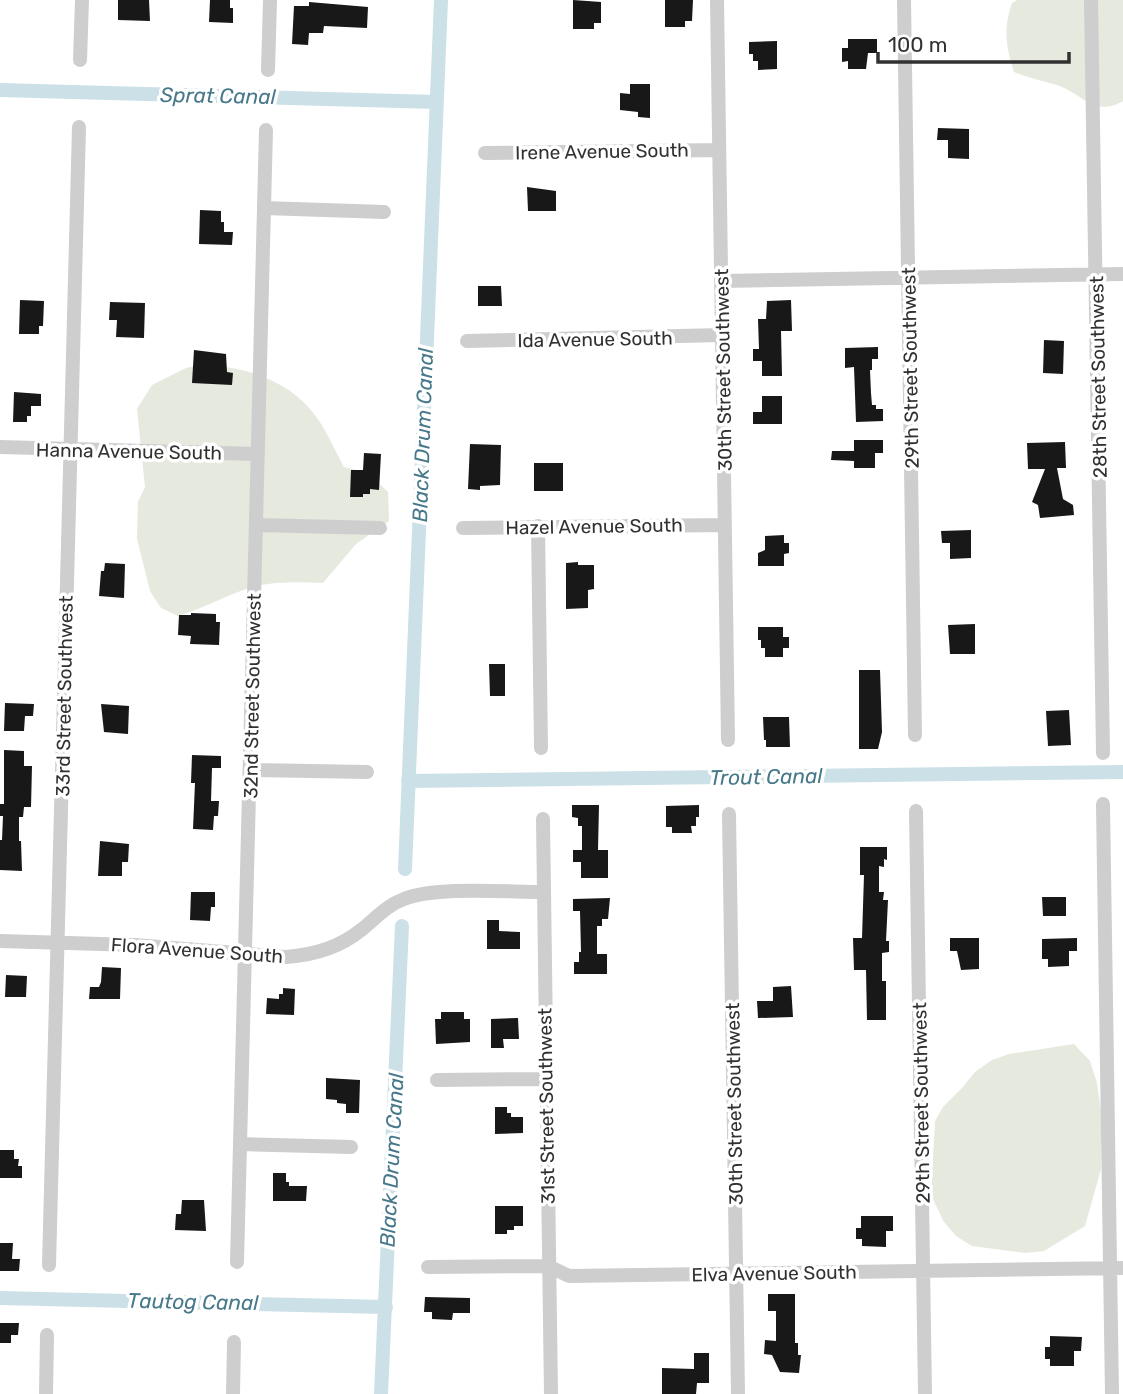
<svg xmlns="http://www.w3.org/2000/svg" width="1123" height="1394" font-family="Rubik,sans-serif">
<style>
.green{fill:#e5e9de}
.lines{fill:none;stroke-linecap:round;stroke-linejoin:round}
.canal{stroke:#cce0e7;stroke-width:14}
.building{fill:#181818}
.minor{stroke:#cecece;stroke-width:14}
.labels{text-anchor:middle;stroke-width:7;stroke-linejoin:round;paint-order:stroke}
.street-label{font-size:19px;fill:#313131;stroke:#fff}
.water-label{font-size:21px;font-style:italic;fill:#47798b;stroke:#fff}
</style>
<rect width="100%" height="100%" fill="#fff"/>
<path class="green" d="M1017 0H1123V101C1094 118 1082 93 1057 85 1043 81 1029 78 1014 72 1006 47 1003 29 1012 3Z
M201 365C244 366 291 380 317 418 328 433 335 451 344 467L368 473 388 492 389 521 356 544 323 583C302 582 278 581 256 586 230 593 205 608 178 616L161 608 150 591 137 539 138 502 145 487 137 409 152 385 186 368Z
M1074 1044 1090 1061 1097 1083 1101 1111V1169L1085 1226 1044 1251 1025 1253 972 1246 956 1236 944 1222 931 1195 935 1121 943 1107 962 1088 975 1072 992 1060 1009 1054Z"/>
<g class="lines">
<path class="canal" d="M0 90 436 102
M408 781 1123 772
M405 869 441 0
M0 1298 386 1307
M381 1394 402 926"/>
</g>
<path class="building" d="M118 0H149L150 21 118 20Z
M210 0H230V8H233V23L209 22Z
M573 0 601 2V23H594V29H573Z
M665 0H693L692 21H685V27H665Z
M309 2 368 7 367 28 324 26 323 33H309L308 45 292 44 294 6H309Z
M848 39H877V53H868L866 69H848V61L842 62V48H848Z
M777 41V69L758 70V61H753V54H749V42Z
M630 84H650V118L638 117V112L620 110V93L630 94Z
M938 128 969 129V159L948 158V140H937Z
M527 187 556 191V211H528Z
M200 210 221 211V222H224V232H233L232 245 199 244Z
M478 286H501L502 306H478Z
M20 300 44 301 43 326H39V334H19Z
M791 300 792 331H781L782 376H762V361H753V349H759L758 319H766L767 301Z
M110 302 145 303 144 338 116 337 117 320H109Z
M1044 340 1064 341 1063 374 1043 373Z
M878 347V359H872V370H870L871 393 872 405H876V409H883V421L856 422 854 367 845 368V348Z
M194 350 226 354 227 372 233 373 232 385 192 383Z
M14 392 41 394V406H31V416H27V422H13Z
M762 396H782V424H753V412H762Z
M854 440H883V453H875V468H854V461L831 460 832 451H854Z
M1065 442 1066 468H1057L1063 499 1073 505 1074 515 1040 518 1038 505 1032 502 1045 469H1028L1027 443Z
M470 444 501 445 500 485 480 486V490L468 489Z
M364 453 381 454 379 490 370 489V494H363V497H350L351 470H363Z
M534 463H563V491H534Z
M971 530V558L950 559V543H942L941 531Z
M784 535V543H789V553L784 554V566H758V553L765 550V536Z
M578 562V565H594V589L588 590V608L566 609V563Z
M105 563 125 564 124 598 99 596 101 571H104Z
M191 613 216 614V622H220L219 645 190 644 191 636 178 635 179 615H191Z
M975 624V654H950L948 625Z
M758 627H783V637H789V648H783V657H765V648H761V640H758Z
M489 664H505V696H490Z
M859 670H880L882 732 878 749H859Z
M5 703 34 704 33 716H25L24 731H4Z
M101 704 129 706 128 734 104 732Z
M1069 710 1071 745 1048 746 1046 711Z
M763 717H789L790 747H766V740H764Z
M4 750 24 751V766H32L31 807H24L23 817H19V841H21L22 871 0 870V840H2L3 816H0V804H4Z
M192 755 221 756V768H212L211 801H219L218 816H214L213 830 193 829 195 783H191Z
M572 805H599L598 850H608V878H581V862H573V850H582V826H578V818L572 817Z
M699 805V817H696V826H691L692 833H672V827H666V806Z
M100 841 129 844 128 862H122V876H98Z
M860 847H887V860L884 859V867L879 866V892H884L883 900H888L886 941H889V952L882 953V981H886V1020H867L866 970H854L853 938H862L864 875H860Z
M191 892H215V907H211L210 921 190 920Z
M1042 897H1066V916H1043Z
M610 898 608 919H602V926H597V954H607V974H574V962H579V952H581L580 911H573V899Z
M487 920H499V931L520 932V949H487Z
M950 938H979V969L961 970 957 951H950Z
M1077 938V951H1069V966L1048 967V959H1042V939Z
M102 967 121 968 120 999H89L90 987H99L101 982Z
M6 975 27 976 26 997H5Z
M791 986 793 1017 758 1018 757 1001H773V987Z
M283 988 295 989 294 1015 266 1014 267 998 279 999V994H283Z
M441 1012H464V1019H470V1042L436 1044 435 1019H441Z
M518 1018 519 1039H503L504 1048H491V1019Z
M326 1078 360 1080 359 1113H346V1104L337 1103V1100L326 1099Z
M495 1107H507V1113H511V1117H523V1133L495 1134Z
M0 1150H14V1159H19L18 1166H22V1178H0Z
M273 1173H286V1182H289V1186H307L306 1201H273Z
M182 1200H204L206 1231 175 1230 176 1214H181Z
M495 1206H523V1226H514V1230H507V1234H495Z
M861 1216H893V1231H886V1247L862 1246V1239H856V1228H861Z
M0 1243H13L12 1259H20L19 1271H0Z
M768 1294H795V1343H798V1355H801L799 1373 780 1372 772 1355 764 1354 765 1340 776 1341V1311H768Z
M425 1297 470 1298V1313H453L452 1320 432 1319V1312H424Z
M0 1323H19L18 1335H11V1343H0Z
M1050 1336 1082 1337 1081 1351H1074V1366H1050V1359H1045V1347H1050Z
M694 1353H709V1383H697L696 1394H662V1368L694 1369Z"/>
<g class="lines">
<path class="minor" d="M717 0 728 740
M904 0 915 735
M1091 0 1103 753
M80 60 82 0
M268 70 270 0
M485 153 719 150
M264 208 384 212
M721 281 1123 274
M467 341 722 335
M0 447 258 454
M256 525 380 528
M538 526 541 748
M463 528 725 525
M250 770 367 772
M1103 804 1112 1394
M916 811 925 1394
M729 814 738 1394
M543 819 551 1394
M0 941 135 945 286 957C314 955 339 948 361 930 375 919 387 905 404 899 436 886 507 892 544 892
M437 1080 546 1079
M240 1144 351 1147
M237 1262 266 130
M49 1265 79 127
M428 1267 548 1266 569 1276 1123 1268
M46 1394 47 1335
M233 1394 234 1342"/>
</g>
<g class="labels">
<g class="street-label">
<text transform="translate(602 151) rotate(-1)" y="7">Irene Avenue South</text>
<text transform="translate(595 339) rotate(-1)" y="7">Ida Avenue South</text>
<text transform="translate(910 368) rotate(-91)" y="7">29th Street Southwest</text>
<text transform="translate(723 370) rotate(-91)" y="7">30th Street Southwest</text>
<text transform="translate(1098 377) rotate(-91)" y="7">28th Street Southwest</text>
<text transform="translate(129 451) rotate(1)" y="7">Hanna Avenue South</text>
<text transform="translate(594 526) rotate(-1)" y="7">Hazel Avenue South</text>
<text transform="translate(64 696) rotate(-89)" y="7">33rd Street Southwest</text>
<text transform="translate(252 696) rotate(-89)" y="7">32nd Street Southwest</text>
<text transform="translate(197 950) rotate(4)" y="7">Flora Avenue South</text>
<text transform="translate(921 1103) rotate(-91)" y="7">29th Street Southwest</text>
<text transform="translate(734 1104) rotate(-91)" y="7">30th Street Southwest</text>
<text transform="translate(546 1106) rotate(-91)" y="7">31st Street Southwest</text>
<text transform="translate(774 1273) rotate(-1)" y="7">Elva Avenue South</text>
</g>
<g class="water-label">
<text transform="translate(218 96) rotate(1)" y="7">Sprat Canal</text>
<text transform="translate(423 435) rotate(-88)" y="7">Black Drum Canal</text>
<text transform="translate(766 777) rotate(-1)" y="7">Trout Canal</text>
<text transform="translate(392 1160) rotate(-87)" y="7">Black Drum Canal</text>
<text transform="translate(193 1302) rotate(1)" y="7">Tautog Canal</text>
</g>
</g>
<path d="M878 52v10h191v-10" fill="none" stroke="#313131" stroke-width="3.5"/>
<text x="888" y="52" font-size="21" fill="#313131" stroke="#ffffff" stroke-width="5" paint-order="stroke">100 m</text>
</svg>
